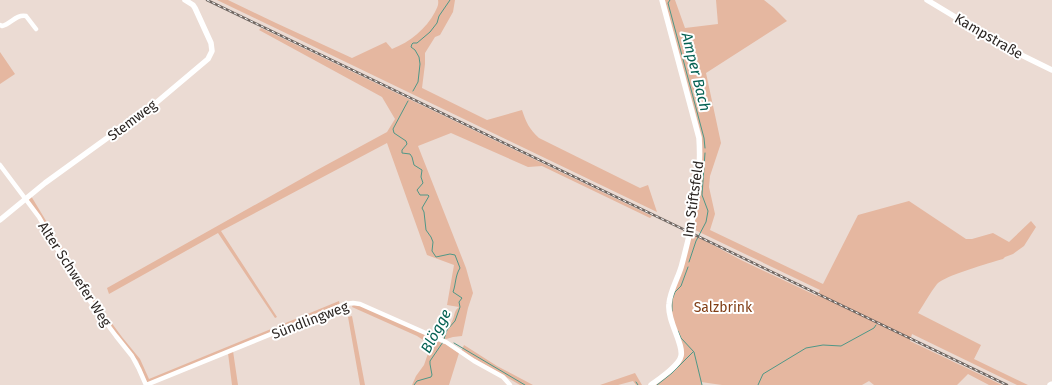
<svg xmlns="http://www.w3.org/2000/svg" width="1052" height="385" font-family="'Fira Sans',sans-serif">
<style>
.green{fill:#e5b7a0}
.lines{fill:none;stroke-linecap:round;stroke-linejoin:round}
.stream{stroke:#4f9787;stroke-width:1}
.minor{stroke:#fff;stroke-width:4.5}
.tertiary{stroke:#fff;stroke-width:5.5}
.rail-casing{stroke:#706762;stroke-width:2.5}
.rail{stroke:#fff;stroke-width:1;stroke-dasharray:3;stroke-linecap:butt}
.labels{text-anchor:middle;stroke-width:4;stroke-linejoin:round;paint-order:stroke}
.street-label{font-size:14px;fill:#2c2623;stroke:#fff}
.park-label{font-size:14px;fill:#803d14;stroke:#fff}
.water-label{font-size:15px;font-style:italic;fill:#056153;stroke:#fff}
</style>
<rect width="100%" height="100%" fill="#ebdbd3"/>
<path class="green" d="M217 0H228L276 23 352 58 386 42 392 49C410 42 426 29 435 12 437 8 439 5 438 0H455L453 12 440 35 435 37 425 53V64L422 88 487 120 522 110C526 122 529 129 539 138L640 188 648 185 657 212Z
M665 0H675L685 28 718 24 716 0H764L774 8 787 21 706 73 721 143 710 176 709 187 715 214 710 230 823 284 858 215 909 201 966 239H972L993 233 1009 242 1031 221 1036 227 1024 246 1013 254 1005 257 1003 259C990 263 946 275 937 284 930 293 924 304 918 313L981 345 974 359 1028 385H1017L912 334 910 341 1002 385H989L968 374 957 385H874L869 381 862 385H722L701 382 702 385H653L682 357 668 311 692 234 741 260 817 296 820 290 693 229C700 200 703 168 702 137Z
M261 28 652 216 650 218 542 166 528 167 451 133 418 146 466 268 473 293 468 308 462 336 453 337 443 340C445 336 445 334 447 330 448 326 452 323 453 319 455 314 454 311 459 307L447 305 454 265 427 255 387 143 221 231 277 317 275 318 218 233 109 294 107 288 317 170 387 132 395 119 382 97 259 30Z
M0 52 15 74 0 84Z
M31 196 91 295 122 337 140 359 149 379 339 301 340 306 149 383 146 382 138 361 116 335 90 299 29 202V197Z
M353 304 359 305 422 332 443 344H446L459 353 449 385H412L416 376 424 365 431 345 417 336 352 307Z
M352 316 365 385H360L348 317Z
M464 345 497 366 533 385H520L461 351Z
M233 351 238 385H232L228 353Z
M635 373 642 385H636L633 381 618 385H600Z"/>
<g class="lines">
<path class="stream" d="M670 0 668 3 704 138 705 148
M413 91 418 82 420 64 419 57 415 50 411 47 412 44 413 43H417L430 32 437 23 439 16 450 0
M408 101 393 129 394 133 406 141 407 144 402 150V153L410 154 412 157 414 165 422 170 421 177 423 183 417 190 420 195H428L429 196 422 208 424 212 426 230 431 237 433 242 432 251 436 257 450 254 455 255 460 268C455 276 456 284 453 292L462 298 459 302 460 307 455 321 447 330 444 339
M689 262 696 241 706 222 708 211 702 195 705 153
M672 311V300L675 292 681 286 688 267
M678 331 681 338 694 352 702 385
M454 343 525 385
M636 382 638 385
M414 385 417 381 431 377 432 375 430 364V361L443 342
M657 385 672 373 693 352
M758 385 763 374 806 348 823 345 841 346 874 328 876 325"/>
<path class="minor" d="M0 25 2 26C11 24 16 14 26 16L36 29
M0 165 39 217 67 266 89 300 116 336 132 356 139 369 146 385
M146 385 345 304 353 303 360 304 446 342 474 361 503 377 510 385"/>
<path class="tertiary" d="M927 0 1005 47 1052 70
M0 220 45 183 157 102 208 59 212 51 211 43 195 8 193 5 185 0
M651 385C659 379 679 366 681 356 684 344 667 321 669 304 670 290 679 277 682 264 693 223 702 180 699 138L662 0
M1050 385 1052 384"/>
<g class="rail-casing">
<path id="rail" d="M207 0 1007 385"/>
</g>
<use href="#rail" class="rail"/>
</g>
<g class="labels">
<g class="street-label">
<text transform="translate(989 36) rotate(30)" y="5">Kampstraße</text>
<text transform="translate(132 120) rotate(-37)" y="5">Stemweg</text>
<text transform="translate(693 199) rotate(-82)" y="5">Im Stiftsfeld</text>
<text transform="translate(75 274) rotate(57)" y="5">Alter Schwefer Weg</text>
<text transform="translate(310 320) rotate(-21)" y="5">Sündlingweg</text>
</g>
<g class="park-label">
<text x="723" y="312">Salzbrink</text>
</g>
<g class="water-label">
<text transform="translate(696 72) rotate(76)" y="5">Amper Bach</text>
<text transform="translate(436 331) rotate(-62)" y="5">Blögge</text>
</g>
</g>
</svg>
